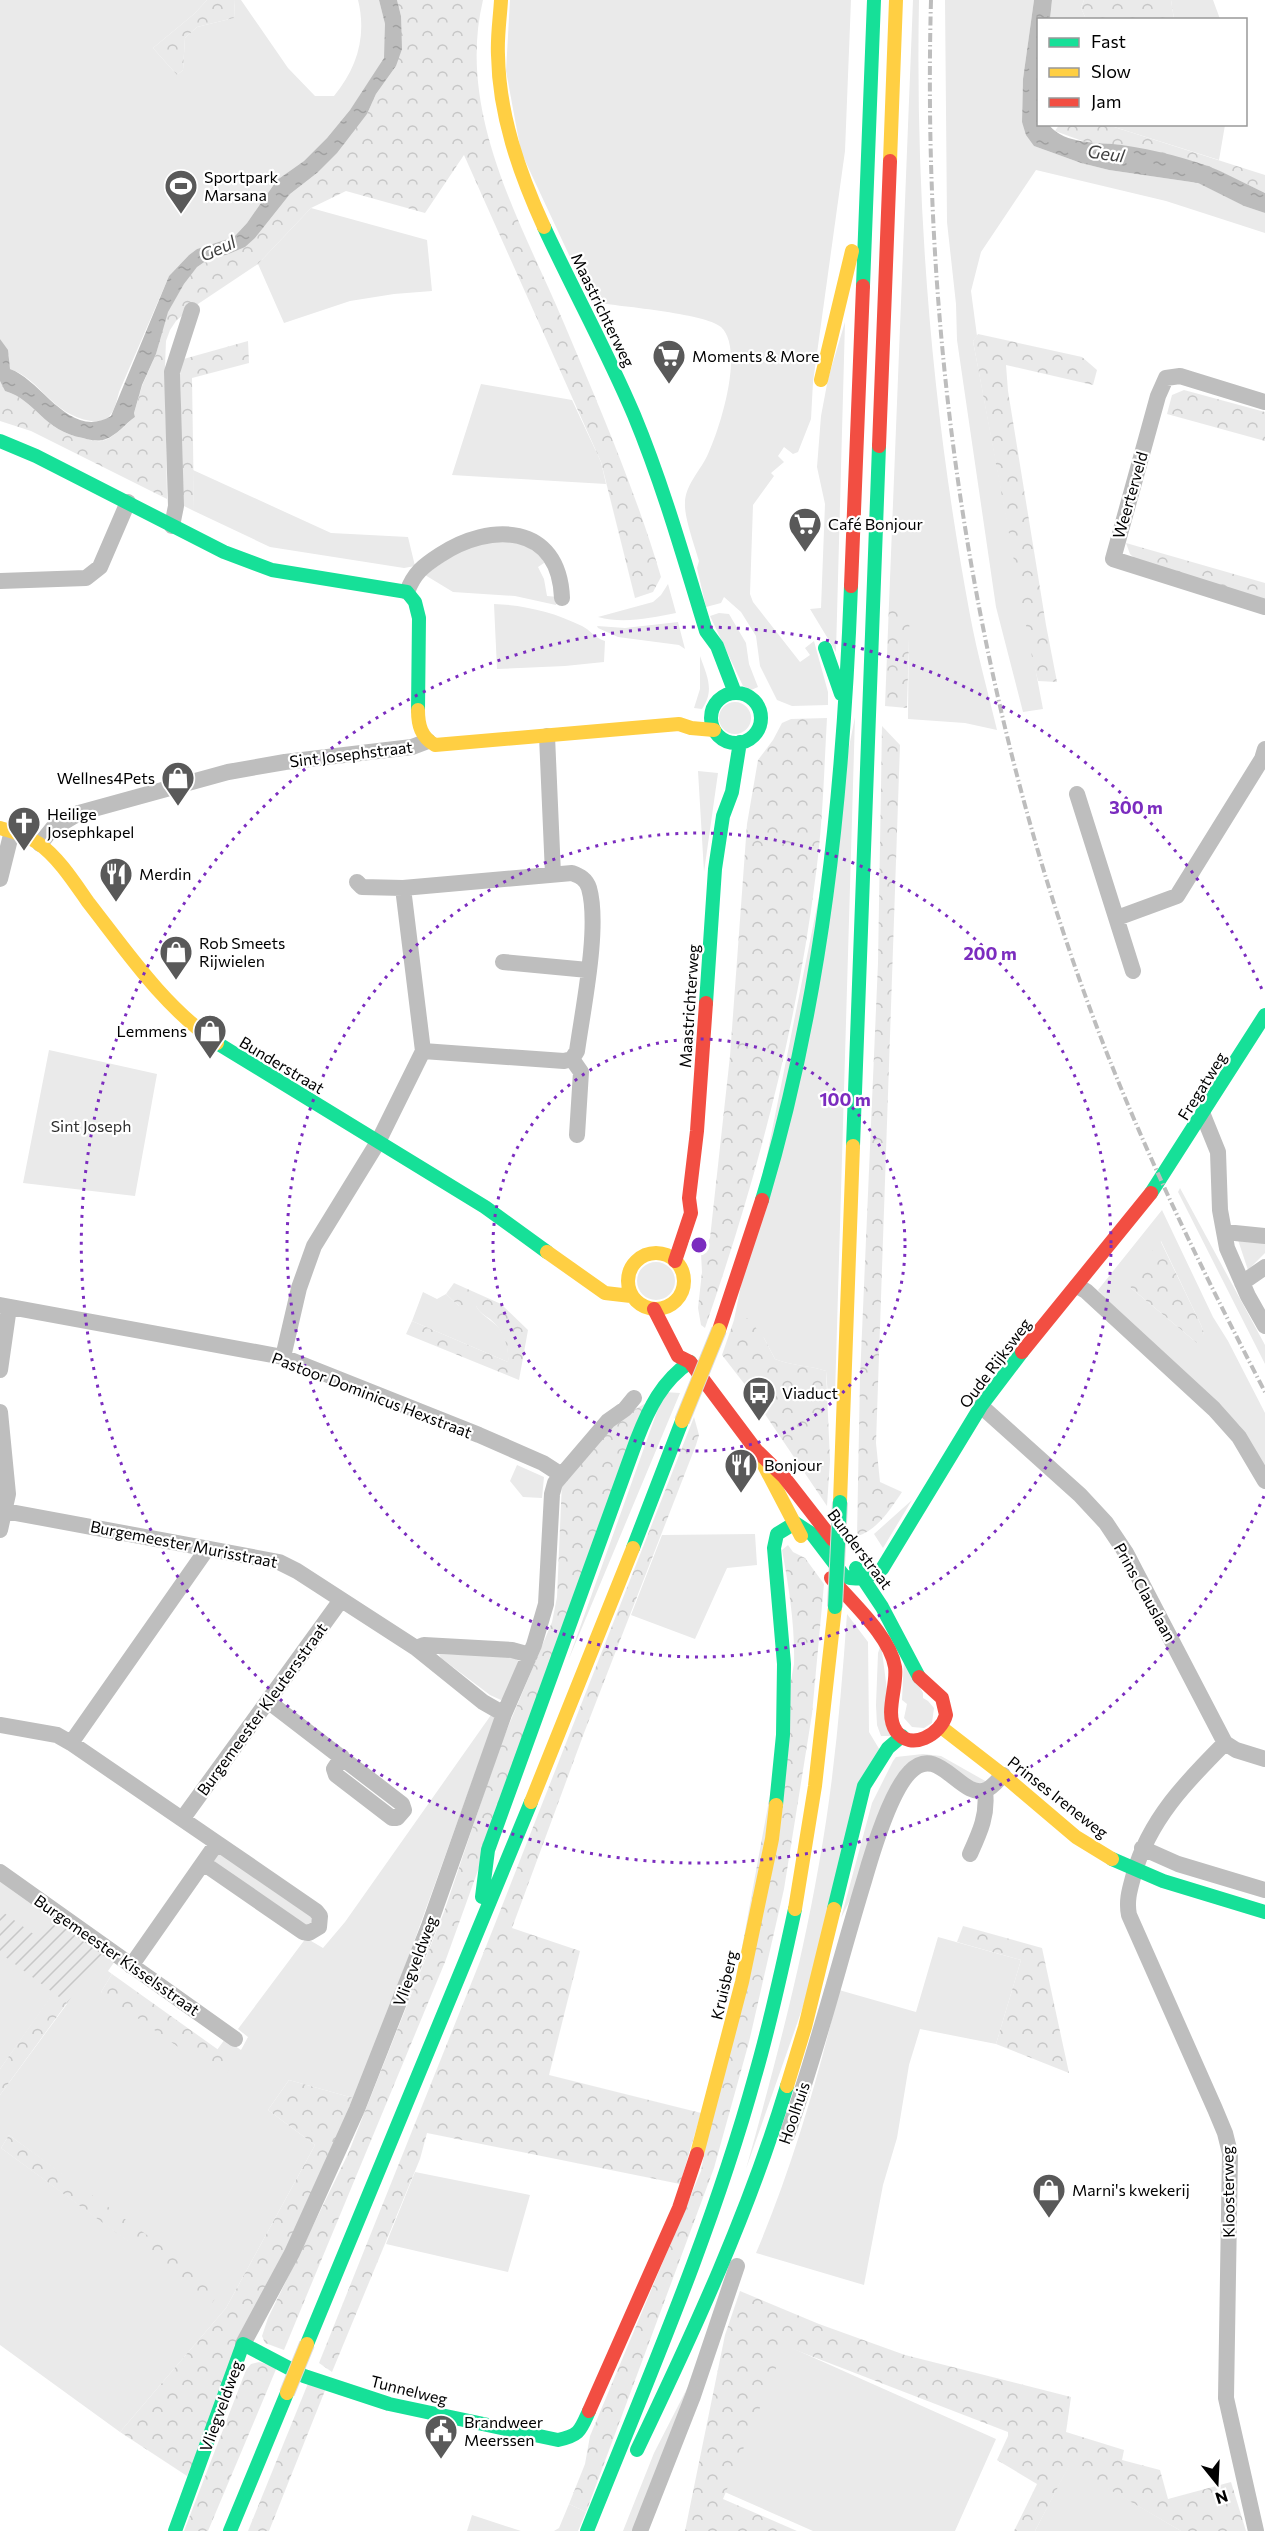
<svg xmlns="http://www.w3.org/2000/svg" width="1265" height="2531" font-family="Commissioner,sans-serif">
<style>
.green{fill:#eaeaea;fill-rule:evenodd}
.forest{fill:url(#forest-crowns)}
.garden{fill:url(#garden-furrows)}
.water{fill:url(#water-ripples)}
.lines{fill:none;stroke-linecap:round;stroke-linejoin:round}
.street{stroke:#bebebe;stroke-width:16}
.fast{stroke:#16e098;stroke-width:14}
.slow{stroke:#ffcf43;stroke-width:14}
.jam{stroke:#f24e42;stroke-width:14}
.rail{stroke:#bdbdbd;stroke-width:4;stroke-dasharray:9 3 1.5 3;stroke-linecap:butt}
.fast-bridge-casing{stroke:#dbdbdb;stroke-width:16;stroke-linecap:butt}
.slow-bridge-casing{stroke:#dbdbdb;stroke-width:16;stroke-linecap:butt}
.fast-bridge{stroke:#16e098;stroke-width:14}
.slow-bridge{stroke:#ffcf43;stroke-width:14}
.ring{fill:none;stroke:#7b2cbf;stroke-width:3;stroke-dasharray:3 6}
.labels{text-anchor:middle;stroke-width:4.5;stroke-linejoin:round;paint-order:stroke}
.poi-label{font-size:16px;fill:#000;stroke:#fff;text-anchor:start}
.street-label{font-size:16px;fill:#000;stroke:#fff}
.park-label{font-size:16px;fill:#2f2f2f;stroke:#fff}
.water-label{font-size:18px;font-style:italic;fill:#404040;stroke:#fff}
.centre{fill:#7b2cbf;stroke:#fff;stroke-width:3}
.ring-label{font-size:18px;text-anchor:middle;font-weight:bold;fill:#7b2cbf;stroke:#fff;stroke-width:4.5;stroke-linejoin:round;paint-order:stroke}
</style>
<defs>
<pattern id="forest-crowns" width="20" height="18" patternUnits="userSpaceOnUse" patternTransform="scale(1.5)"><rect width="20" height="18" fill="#eaeaea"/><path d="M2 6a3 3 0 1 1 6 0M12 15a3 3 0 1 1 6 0" fill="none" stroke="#c7c7c7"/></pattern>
<pattern id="garden-furrows" width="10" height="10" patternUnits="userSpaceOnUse" patternTransform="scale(1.5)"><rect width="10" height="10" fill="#eaeaea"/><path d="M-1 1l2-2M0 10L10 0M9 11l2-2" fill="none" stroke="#c7c7c7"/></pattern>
<pattern id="water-ripples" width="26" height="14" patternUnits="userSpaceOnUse" patternTransform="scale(1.5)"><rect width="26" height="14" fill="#bcbcbc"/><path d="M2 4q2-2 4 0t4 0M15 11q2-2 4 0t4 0" fill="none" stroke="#a0a0a0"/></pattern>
</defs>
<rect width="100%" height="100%" fill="#fff"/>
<path class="green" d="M0 0H207L194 14 153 48 177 75 183 70 185 38 197 27 234 18 235 0H241L288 68 315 96H334C357 68 367 36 358 0H379L385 24V58L350 110 327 138 304 161 277 180 247 223 234 237 197 249 189 255 169 276 119 392C115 408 111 425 91 421 50 414 42 380 10 369L8 361 9 356 0 339Z
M510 0H851L845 151 813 382 811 419 798 452 793 454 784 447 778 456 784 462 771 473 774 476 753 505 750 594 753 602 800 662 810 655 805 648 814 641 828 692V705L792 706 777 700 760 666 756 636 741 612 724 597 721 603 706 607 697 568 699 561C695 547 684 517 685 503 685 485 701 470 708 454 720 428 745 350 721 327 705 313 616 306 591 302L521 152 506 71Z
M913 0H919C915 206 932 412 970 615 977 653 988 692 997 730L965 723 908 719 909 604H889Z
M945 0H1034L1023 79 1022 122 1034 146 1081 163 1109 170 1198 183 1244 206 1265 213V233L1166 201 1036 170 981 252 971 291 977 336 973 341 1043 709 1023 712 996 607 957 340 956 304 947 222Z
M1052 0H1084L1081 8 1086 19 1050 20Z
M1171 0H1213L1220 19H1174Z
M1108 125H1225L1219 160Z
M311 208 427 240 432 291 394 294 350 301 284 323 258 264Z
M845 322 836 652 810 609 821 608 825 504 817 467 821 416 828 379Z
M481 384 572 400 601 462 606 484 452 475Z
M193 470 331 533 408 537 415 566 404 568 270 547 194 511Z
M512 541 525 545 547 561 538 567 544 579 547 596 558 597 556 605 515 596 453 592 425 575 469 544Z
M668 584 676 613C651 618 623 624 598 617L653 602 661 595Z
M494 604C524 605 554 612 582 626 590 630 595 638 605 641L604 662 565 666 497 669Z
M719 613 729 614 746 643 749 664 758 687 751 690 743 686 710 616Z
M678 622 685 649 679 645 618 637 598 628 597 626 625 628Z
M700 656C707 676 715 690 702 709L694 708 700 689Z
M719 718a16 16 0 1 1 32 0a16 16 0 1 1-32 0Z
M855 717 835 1395 828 1396 826 1371C808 1365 792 1366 775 1359L764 1338 734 1320Z
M698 771 718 773 704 872Z
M49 1050 157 1074 135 1196 23 1183Z
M1180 1188 1265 1345V1364L1178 1192Z
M1162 1210 1213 1317 1228 1341 1265 1413V1467L1240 1426 1114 1308 1098 1290ZM1161 1241 1201 1325 1204 1333 1197 1343 1131 1288Z
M1238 1240 1265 1242V1253L1248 1270Z
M637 1281a19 19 0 1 1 38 0a19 19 0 1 1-38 0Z
M423 1292 437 1299 446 1294 459 1306H476C481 1315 490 1319 497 1326 506 1335 509 1350 508 1362L412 1321Z
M664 1392 680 1393 568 1661Z
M517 1465 544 1477 542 1498 523 1497 510 1481Z
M912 1500 883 1548 874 1534Z
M755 1534 757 1565 727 1568 695 1639 631 1615 662 1535Z
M847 1614 868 1642 869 1732 881 1752 813 1978 746 2169C774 2069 801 1967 819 1864 834 1781 841 1698 847 1614Z
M881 1644 893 1736H881L877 1725 876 1705 878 1653Z
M439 1654 511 1656 519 1661 507 1696 501 1700 490 1695 441 1658Z
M904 1658 923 1693V1698L928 1701 934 1708 932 1723 924 1728 912 1727 904 1718 907 1704 902 1700Z
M491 1715 495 1718 357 2099 289 2080 268 2110 315 2145 226 2308 120 2432 0 2345V2095L67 2004 53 1994 0 2069V1878L115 1961 108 1971 112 1974 101 1992 234 2062 217 2050 225 2039 241 2050 248 2037 238 2029 306 1938 323 1948 345 1922ZM9 2135 124 2220 204 2296 1 2148Z
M923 1754 941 1756 987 1782 981 1785 920 1760 841 1918 872 1803 893 1761 896 1757Z
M219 1850 315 1917 307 1929 210 1863Z
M938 1937 1021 1960 996 2044 920 2029 909 2065 897 2138 883 2185 864 2285 756 2253C792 2168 818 2079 839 1990L916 2012Z
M415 2172 530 2195 508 2272 386 2244Z
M783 2344 996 2439 955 2531H813L718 2489Z
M698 2367 635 2531H623L654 2453Z
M1069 2465 1181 2531H1035Z
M569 2504 586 2512 578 2531H554L559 2528Z
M472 2515 521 2531H467Z"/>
<path class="forest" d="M207 0H235L234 18 197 27 185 38 183 70 177 75 153 48 194 14Z
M397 0H483C456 113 521 222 563 321 599 406 635 489 661 577L653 592 635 598 601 462 464 155 425 213 346 191 311 208 258 264 186 312 176 321 170 330 166 341 165 366 167 499 31 431 0 421V381L5 391C36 400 43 431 83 438 88 439 96 442 101 441 114 439 125 424 135 417L134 413 142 386 156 354 167 312 184 284 197 266 210 258 226 255 255 238 290 194 317 173 367 114 376 94 396 66 401 16Z
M1084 0H1171L1174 19H1086L1081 8Z
M1059 125H1108L1265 175V193L1219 171 1187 160 1122 145 1085 142 1055 131Z
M978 334 1082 357 1097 370 1093 385 1006 365 1008 391 1046 625 1057 682 1038 681 1032 657 973 341Z
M248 341 249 363 192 378 194 511 182 505 180 360Z
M1184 390 1265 412V441L1167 414 1172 395Z
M1126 543 1265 583V600L1136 560 1130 554Z
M889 604H910L907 708 885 706Z
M827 718C824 770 823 822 816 873 797 1028 756 1181 705 1328L701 1325 698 1308 702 1272 701 1254 710 1238 730 1056 747 824 758 760 773 740 782 723 791 719Z
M882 726 900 745 876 1443 880 1482 902 1492C891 1508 877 1531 857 1536L860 1378 878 963Z
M1160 1240 1201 1325 1204 1333 1200 1341 1197 1343 1131 1288 1130 1284Z
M454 1283 501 1304 528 1330 519 1380 406 1334 412 1321 508 1362C509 1345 503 1330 490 1319 484 1315 479 1312 476 1306H459L446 1294Z
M748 1318 764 1338 775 1359C792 1366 809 1365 826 1371L830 1460 827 1506 746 1386 722 1355 734 1320Z
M646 1403 445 1962 284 2350 265 2343 262 2336 268 2318 348 2154 444 1912 500 1746 552 1622 557 1597 562 1481 620 1418Z
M694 1417 699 1435 696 1445 584 1733 512 1928 580 1951 549 2075 701 2113 680 2184 427 2133 420 2159 332 2372 319 2363 493 1929Z
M788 1545 793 1552 805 1558 824 1584 812 1714 784 1889 749 2042 714 2168 586 2512 569 2504 585 2464 590 2436 701 2171 794 1664C795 1626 789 1587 782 1550Z
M963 1926 1042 1948 1069 2073 996 2044 1021 1960 957 1942Z
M112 1974 234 2061 223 2079 101 1992Z
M53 1993 67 2003 0 2095V2069Z
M289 2080 357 2099 187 2476 120 2432 226 2308 315 2145 268 2110Z
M9 2135 220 2288V2292L212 2303 1 2148Z
M740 2291 819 2324 905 2355 1071 2397 1066 2432 1124 2450 1122 2460 1160 2470 1168 2499 1231 2482 1246 2531H1181L1069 2466 1035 2531H1014L1037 2484 997 2460 1008 2436V2432L785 2346 723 2499 797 2531H685L725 2335Z
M259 2362 277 2367 208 2531H184L246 2370 251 2364Z
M309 2381 326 2388 269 2531H248Z"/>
<path class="garden" d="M0 1910 39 1938 55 1917 103 1953 67 2003 0 1953Z"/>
<path class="water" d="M379 0H397L401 16 402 49 396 66 376 94 367 114 337 153 317 173 290 194 255 238 245 247 226 255 210 258 197 267 184 284 168 312 156 354 142 385 134 413 135 417C125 424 117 435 106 439 98 442 90 440 83 438 43 431 36 400 5 391L0 381V339L8 350 10 369C42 380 70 441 111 416L169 276 189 255 197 249 234 237 247 223 277 180 304 161 327 138 350 110 384 58 385 24Z
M1034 0H1052L1050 19 1038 20V124L1049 125C1065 145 1099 142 1122 145 1154 150 1190 158 1220 171 1235 178 1250 186 1265 193V213L1244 206 1198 183 1109 170 1081 163 1034 146 1026 135 1022 122 1023 79Z"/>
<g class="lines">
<path class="street" d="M1265 402 1180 376 1166 378 1158 396 1113 559 1265 607
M172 526 176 506 172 372 192 310
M0 581 86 578 100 567 128 502
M407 592C414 573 423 566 440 555 490 522 559 523 562 598
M547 736 553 874
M1077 794 1133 971
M40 844 52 829 79 813 228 772 285 762 412 747 428 741
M0 879 12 831
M357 882 362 887 403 888 572 873C580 876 586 879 589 888 600 927 583 1008 577 1051L572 1059 564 1061 423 1051
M1117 918 1177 896 1262 759 1265 749
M503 962 588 970
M572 1059 581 1072 577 1135
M1203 1115 1218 1152 1220 1210 1227 1248 1248 1296 1265 1326
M1225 1232 1265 1236
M1242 1283 1265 1267
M1077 1286 1086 1291 1214 1409 1239 1437 1265 1481
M0 1305 283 1357 479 1435 543 1463 560 1474
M283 1357 299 1288 314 1246 378 1142 423 1051 403 888
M0 1370 9 1307
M981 1406 1080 1495 1106 1523 1126 1553 1225 1743 1236 1750 1265 1759
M0 1412 8 1494 0 1530
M0 1510 279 1562 297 1571 416 1648 483 1702 504 1714
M416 1648 424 1645 512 1650 530 1655
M269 1702 402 1804 404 1810 397 1818H392L336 1775 334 1769 342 1757
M0 1725 57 1735 71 1743 217 1843
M71 1743 207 1549
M1225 1743C1186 1782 1149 1820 1134 1874 1130 1889 1126 1900 1129 1915L1215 2109 1225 2133 1230 2153 1226 2398 1256 2531
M183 1818 341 1600
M217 1843 316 1911 320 1916 319 1927 309 1933 303 1932 203 1863Z
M1142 1848 1178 1864 1265 1890
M970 1854C980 1832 988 1815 985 1791
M0 1872 235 2039
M131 1966 203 1863
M787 2135C817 2052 838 1966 864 1881 872 1853 890 1792 910 1772 938 1742 961 1800 986 1790 993 1787 998 1780 1003 1775
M243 2344 292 2253 357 2109 429 1926 504 1714 534 1645 546 1604 552 1494 555 1483 608 1421 625 1409 634 1398
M640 2531 693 2396 737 2266"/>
<path class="fast" d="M544 227C573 290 607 351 634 415 663 485 684 559 706 631L717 646 735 693
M863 286 874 0
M0 441 36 456 224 552 272 570 407 592 415 602 419 618 418 710
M825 648 841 694
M711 718a25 25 0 1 1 50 0a25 25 0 1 1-50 0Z
M706 1003 715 869 723 816 732 792 740 742
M217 1043 485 1207 547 1252
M853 1146 879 446
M1151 1193 1265 1015
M762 1200C823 996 843 797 851 586
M633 1548 682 1421
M856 1568 882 1607 919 1677
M776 1805 783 1735 784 1664 774 1548 777 1534 795 1523 812 1534 844 1576C858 1582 870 1576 882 1569L981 1406 1022 1352
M1112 1859 1163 1881 1265 1912
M482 1897 488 1850 637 1439C649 1408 662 1381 690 1362
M834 1909 864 1786 888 1748 902 1736
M307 2344 531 1802
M637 2450C694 2331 749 2212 787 2086
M175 2531 243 2344 304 2376 389 2404 558 2440C580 2435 580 2431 589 2411
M230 2531 287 2393
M587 2531C647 2381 712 2232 755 2076 771 2021 783 1965 795 1909"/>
<path class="slow" d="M501 0C500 18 497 37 498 55 499 115 519 172 544 227
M890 161 896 0
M821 380 852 251
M418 710C418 725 421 737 435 745L679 724 691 728 714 730
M0 828C14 832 26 835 38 843 58 857 74 882 88 902 127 952 164 1007 217 1043
M547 1252 605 1293 631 1296
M628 1281a28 28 0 1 1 56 0a28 28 0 1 1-56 0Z
M756 1450 801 1536
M840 1502 853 1146
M941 1727 1003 1775 1076 1837 1112 1859
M531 1802 633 1548
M795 1909 815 1786 835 1607
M787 2086 805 2027 834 1909
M697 2154 742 1982 772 1839 776 1805"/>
<path class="jam" d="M879 446 890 161
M851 586 863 286
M675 1261 691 1213 689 1198 697 1131 706 1003
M654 1309 678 1356 690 1362 756 1450 784 1477 833 1540
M719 1330 762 1200
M1022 1352 1151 1193
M831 1578C851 1602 890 1636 895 1667 898 1686 884 1713 896 1731 911 1752 941 1734 946 1715L942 1698 919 1677
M589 2411 679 2208 697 2154"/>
<path class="rail" d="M931 0C921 358 977 722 1108 1056 1154 1172 1208 1282 1265 1392"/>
<g class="fast-bridge-casing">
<path id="fast-bridge" d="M835 1607 840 1502"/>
</g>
<g class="slow-bridge-casing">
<path id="slow-bridge" d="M682 1421 719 1330
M287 2393 307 2344"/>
</g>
<use href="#fast-bridge" class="fast-bridge"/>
<use href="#slow-bridge" class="slow-bridge"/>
</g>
<g class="ring">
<circle cx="699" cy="1245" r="206"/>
<circle cx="699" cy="1245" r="412"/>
<path d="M1264 1496A618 618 0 1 1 1264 994"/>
</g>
<defs>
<g id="stadium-pin" transform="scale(1.725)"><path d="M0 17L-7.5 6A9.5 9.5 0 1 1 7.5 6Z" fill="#595959" stroke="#fff"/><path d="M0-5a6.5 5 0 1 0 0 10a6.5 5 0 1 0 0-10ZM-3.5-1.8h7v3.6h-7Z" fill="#fff"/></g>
<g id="supermarket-pin" transform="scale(1.725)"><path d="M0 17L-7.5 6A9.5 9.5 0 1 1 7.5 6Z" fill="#595959" stroke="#fff"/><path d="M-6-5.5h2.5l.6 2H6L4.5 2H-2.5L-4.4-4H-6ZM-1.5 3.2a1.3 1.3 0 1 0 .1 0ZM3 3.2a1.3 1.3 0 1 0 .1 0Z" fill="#fff"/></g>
<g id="shop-pin" transform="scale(1.725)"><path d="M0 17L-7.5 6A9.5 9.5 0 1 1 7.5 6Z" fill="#595959" stroke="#fff"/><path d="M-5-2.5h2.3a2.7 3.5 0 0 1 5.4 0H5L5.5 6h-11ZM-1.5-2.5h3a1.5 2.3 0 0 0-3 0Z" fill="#fff"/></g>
<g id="church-pin" transform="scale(1.725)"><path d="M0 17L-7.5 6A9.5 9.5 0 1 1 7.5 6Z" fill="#595959" stroke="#fff"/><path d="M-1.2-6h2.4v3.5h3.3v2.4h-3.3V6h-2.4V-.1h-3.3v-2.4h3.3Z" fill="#fff"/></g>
<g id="restaurant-pin" transform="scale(1.725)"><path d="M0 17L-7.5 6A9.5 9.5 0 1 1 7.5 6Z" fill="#595959" stroke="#fff"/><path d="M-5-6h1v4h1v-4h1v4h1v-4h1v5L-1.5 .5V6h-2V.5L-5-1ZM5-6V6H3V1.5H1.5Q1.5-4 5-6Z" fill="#fff"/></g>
<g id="bus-pin" transform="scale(1.725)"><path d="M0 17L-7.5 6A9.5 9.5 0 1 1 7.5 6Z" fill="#595959" stroke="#fff"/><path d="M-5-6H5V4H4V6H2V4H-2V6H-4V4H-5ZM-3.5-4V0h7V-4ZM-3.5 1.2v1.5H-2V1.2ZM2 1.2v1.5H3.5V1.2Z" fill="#fff"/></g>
<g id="civic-pin" transform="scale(1.725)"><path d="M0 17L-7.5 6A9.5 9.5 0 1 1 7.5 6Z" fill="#595959" stroke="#fff"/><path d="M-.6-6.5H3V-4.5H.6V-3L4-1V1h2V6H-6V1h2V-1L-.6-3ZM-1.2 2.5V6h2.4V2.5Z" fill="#fff"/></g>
</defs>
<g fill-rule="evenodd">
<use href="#stadium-pin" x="181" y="186"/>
<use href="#supermarket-pin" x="669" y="356"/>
<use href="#supermarket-pin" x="805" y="524"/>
<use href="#shop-pin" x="178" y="778"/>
<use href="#church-pin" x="24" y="823"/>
<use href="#restaurant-pin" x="116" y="874"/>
<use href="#shop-pin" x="176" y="952"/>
<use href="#shop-pin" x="210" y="1031"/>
<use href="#bus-pin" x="759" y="1393"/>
<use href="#restaurant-pin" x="741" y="1465"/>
<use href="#shop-pin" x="1049" y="2190"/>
<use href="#civic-pin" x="441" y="2431"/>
</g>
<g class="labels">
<g class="poi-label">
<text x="204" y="183">Sportpark<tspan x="204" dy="18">Marsana</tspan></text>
<text x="692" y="362">Moments &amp; More</text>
<text x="828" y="530">Café Bonjour</text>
<text x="155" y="784" text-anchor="end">Wellnes4Pets</text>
<text x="47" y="820">Heilige<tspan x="47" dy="18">Josephkapel</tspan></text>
<text x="139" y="880">Merdin</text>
<text x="199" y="949">Rob Smeets<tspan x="199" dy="18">Rijwielen</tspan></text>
<text x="187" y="1037" text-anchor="end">Lemmens</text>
<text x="782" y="1399">Viaduct</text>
<text x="764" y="1471">Bonjour</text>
<text x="1072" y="2196">Marni's kwekerij</text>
<text x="464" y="2428">Brandweer<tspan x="464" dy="18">Meerssen</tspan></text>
</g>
<g class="street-label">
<text transform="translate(603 310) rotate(64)" y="6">Maastrichterweg</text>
<text transform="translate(1130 495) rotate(-74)" y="6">Weerterveld</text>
<text transform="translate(351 754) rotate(-7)" y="6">Sint Josephstraat</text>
<text transform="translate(689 1006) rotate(-86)" y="6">Maastrichterweg</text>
<text transform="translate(282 1065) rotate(31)" y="6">Bunderstraat</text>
<text transform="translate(1202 1086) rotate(-58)" y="6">Fregatweg</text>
<text transform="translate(995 1363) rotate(-53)" y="6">Oude Rijksweg</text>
<text transform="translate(372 1395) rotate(21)" y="6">Pastoor Dominicus Hexstraat</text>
<text transform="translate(184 1544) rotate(11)" y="6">Burgemeester Murisstraat</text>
<text transform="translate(860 1549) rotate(53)" y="6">Bunderstraat</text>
<text transform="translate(1145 1592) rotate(61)" y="6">Prins Clauslaan</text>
<text transform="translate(262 1709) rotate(-54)" y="6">Burgemeester Kleutersstraat</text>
<text transform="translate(1058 1797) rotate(38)" y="6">Prinses Ireneweg</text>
<text transform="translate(117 1955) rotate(35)" y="6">Burgemeester Kisselsstraat</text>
<text transform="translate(415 1961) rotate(-69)" y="6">Vliegveldweg</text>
<text transform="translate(724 1985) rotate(-77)" y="6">Kruisberg</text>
<text transform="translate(794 2113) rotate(-71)" y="6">Hoolhuis</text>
<text transform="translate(1228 2192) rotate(-91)" y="6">Kloosterweg</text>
<text transform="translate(409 2390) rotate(14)" y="6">Tunnelweg</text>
<text transform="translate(221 2406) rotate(-70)" y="6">Vliegveldweg</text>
</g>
<g class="park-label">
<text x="91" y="1132">Sint Joseph</text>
</g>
<g class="water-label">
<text transform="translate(1106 154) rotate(8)" y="6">Geul</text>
<text transform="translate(218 249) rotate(-25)" y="6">Geul</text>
</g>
</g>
<circle cx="699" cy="1245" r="9" class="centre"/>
<g class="ring-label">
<text x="1136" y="814">300 m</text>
<text x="990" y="960">200 m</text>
<text x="845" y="1106">100 m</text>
</g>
<rect x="1037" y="18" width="210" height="108" fill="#ffffff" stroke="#999999" stroke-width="1.5"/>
<rect x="1049" y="38" width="30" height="9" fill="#16e098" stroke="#999999" stroke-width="1.5"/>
<text x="1091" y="48" font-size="18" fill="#000000">Fast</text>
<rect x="1049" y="68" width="30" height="9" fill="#ffcf43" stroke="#999999" stroke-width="1.5"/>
<text x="1091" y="78" font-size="18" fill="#000000">Slow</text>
<rect x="1049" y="98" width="30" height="9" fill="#f24e42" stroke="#999999" stroke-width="1.5"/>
<text x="1091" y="108" font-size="18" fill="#000000">Jam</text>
<g transform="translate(1217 2483) rotate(162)" stroke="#ffffff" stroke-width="4.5" paint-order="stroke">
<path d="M0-4.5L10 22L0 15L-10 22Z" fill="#000000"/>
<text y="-9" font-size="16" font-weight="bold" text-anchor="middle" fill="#000000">N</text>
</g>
</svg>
